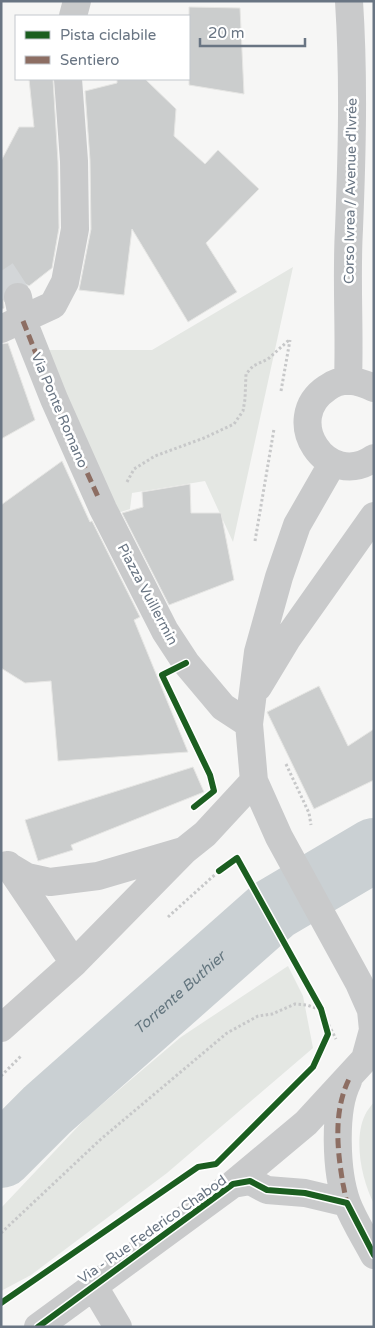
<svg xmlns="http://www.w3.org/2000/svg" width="375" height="1328" font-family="'Varela Round',sans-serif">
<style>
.green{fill:#e4e7e3}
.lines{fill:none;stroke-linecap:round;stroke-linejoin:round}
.river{stroke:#cad0d3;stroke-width:64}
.building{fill:#cbcdcd;stroke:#e6e6e4}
.minor-tunnel{stroke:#d3d6d8;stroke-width:28;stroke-dasharray:28 14;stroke-linecap:butt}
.path{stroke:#c7c8c9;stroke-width:3;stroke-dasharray:2.5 2.5;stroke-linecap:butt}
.minor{stroke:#c9cacb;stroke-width:28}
.quiet{stroke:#8d6e63;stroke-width:5;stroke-dasharray:10 5;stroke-linecap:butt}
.cycleway-casing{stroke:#fff;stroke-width:9}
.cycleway{stroke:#1b5e20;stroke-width:6}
.labels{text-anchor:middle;stroke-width:5;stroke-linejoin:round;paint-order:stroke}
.street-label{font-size:14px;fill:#697583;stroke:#fff}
.water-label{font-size:15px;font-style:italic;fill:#64767f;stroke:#fff}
</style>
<rect width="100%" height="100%" fill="#f6f6f5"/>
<path class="green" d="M293 267 233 542 205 481 132 493 130 509 96 520 28 350H152Z
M288 966 303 996 313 1048 167 1173 31 1275 1 1291V1208L87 1117 181 1037Z
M374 1102V1204C362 1181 353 1140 365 1115 367 1110 371 1106 374 1102Z"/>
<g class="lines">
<path class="river" id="s1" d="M1 1156 47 1110 274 909 374 850"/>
</g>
<path class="building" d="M189 7 240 8 244 94 189 85Z
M29 79H53L58 162 59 228 52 268 29 286 22 282H15L8 285 3 293 4 308 1 310V161L19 127H34Z
M117 79H145L176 109 174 136 205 164 218 150 259 189 206 243 237 292 188 322 132 229 124 295 79 290 91 229 90 160 85 91 117 83Z
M8 343 35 420 1 439V344Z
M62 461 90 522 92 521 140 617 134 620 188 752 58 761 51 681 25 683 1 668V505Z
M190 484 191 513H221L234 580 169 605 122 513 143 507 142 492Z
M319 686 348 746 374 729V780L314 809 267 712Z
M193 767 204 792 71 845 73 850 38 861 25 820Z"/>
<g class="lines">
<path class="minor-tunnel" d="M1 271 18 297"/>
<path class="path" d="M281 391 290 340
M127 482 134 469 155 456 204 438 234 424 243 411 245 399 246 374 253 366 268 359 289 340
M255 541 274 429
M286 764 309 813 311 825
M168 917 219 871
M1 1076 22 1055
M1 1233 101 1139 227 1033 258 1016 272 1014 295 1004 307 1005 321 1010 336 1039"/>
<path class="minor" d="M73 16 77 1
M18 297 23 321 54 399 103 509 165 631 186 663 223 707 249 724
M1 329 53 305 65 282 75 229 74 161 68 79
M348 381C350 330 346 280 349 229 352 153 354 78 349 1
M374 388C357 380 342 377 327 388 280 419 327 491 374 458
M258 687 287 639 374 516
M7 865 27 877 50 882 98 876 183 851
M8 865 74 963
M1 1028 74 963 185 850 205 834 254 781
M348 1081C333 1110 336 1173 347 1203 354 1221 365 1238 374 1255
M233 1184 250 1181 267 1190 305 1193 347 1203
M93 1285 118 1327
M38 1327 233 1184 306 1123 365 1059 373 1030 371 1010 359 983 279 837 254 781 249 724 258 652 279 577 297 525 332 464"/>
<path class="quiet" d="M23 321 54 399 99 499
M349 1207C345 1200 345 1192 343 1184 337 1149 333 1110 350 1077"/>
<g class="cycleway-casing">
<path id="cycleway" d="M186 663 162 675 210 775 214 791 194 807
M1 1303 198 1167 216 1164 313 1067 328 1034 321 1009 237 858 219 871
M38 1327 233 1184 250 1181 267 1190 305 1193 347 1203 374 1255"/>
</g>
<use href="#cycleway" class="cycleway"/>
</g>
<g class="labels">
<g class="street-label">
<text transform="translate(350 191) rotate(-89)" y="5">Corso Ivrea / Avenue d'Ivrée</text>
<text transform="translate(60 410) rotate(67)" y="5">Via Ponte Romano</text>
<text transform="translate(148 594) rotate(62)" y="5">Piazza Vuillermin</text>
<text transform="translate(152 1229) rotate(-35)" y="5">Via - Rue Federico Chabod</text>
</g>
<g class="water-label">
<text dy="5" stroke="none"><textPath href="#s1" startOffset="242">Torrente Buthier</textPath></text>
</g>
</g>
<rect width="375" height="1328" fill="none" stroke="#697583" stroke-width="5"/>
<rect x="15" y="15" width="175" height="65" fill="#ffffff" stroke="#c3c8cd"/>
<rect x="25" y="31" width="25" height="8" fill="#1b5e20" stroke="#c3c8cd"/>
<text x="60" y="40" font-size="15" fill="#697583">Pista ciclabile</text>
<rect x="25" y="56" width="25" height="8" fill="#8d6e63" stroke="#c3c8cd"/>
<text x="60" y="65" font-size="15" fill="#697583">Sentiero</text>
<path d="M200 38v8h105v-8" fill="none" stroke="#697583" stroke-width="2.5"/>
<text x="208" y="38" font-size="15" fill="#697583" stroke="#ffffff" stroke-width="4" paint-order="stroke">20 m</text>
</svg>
